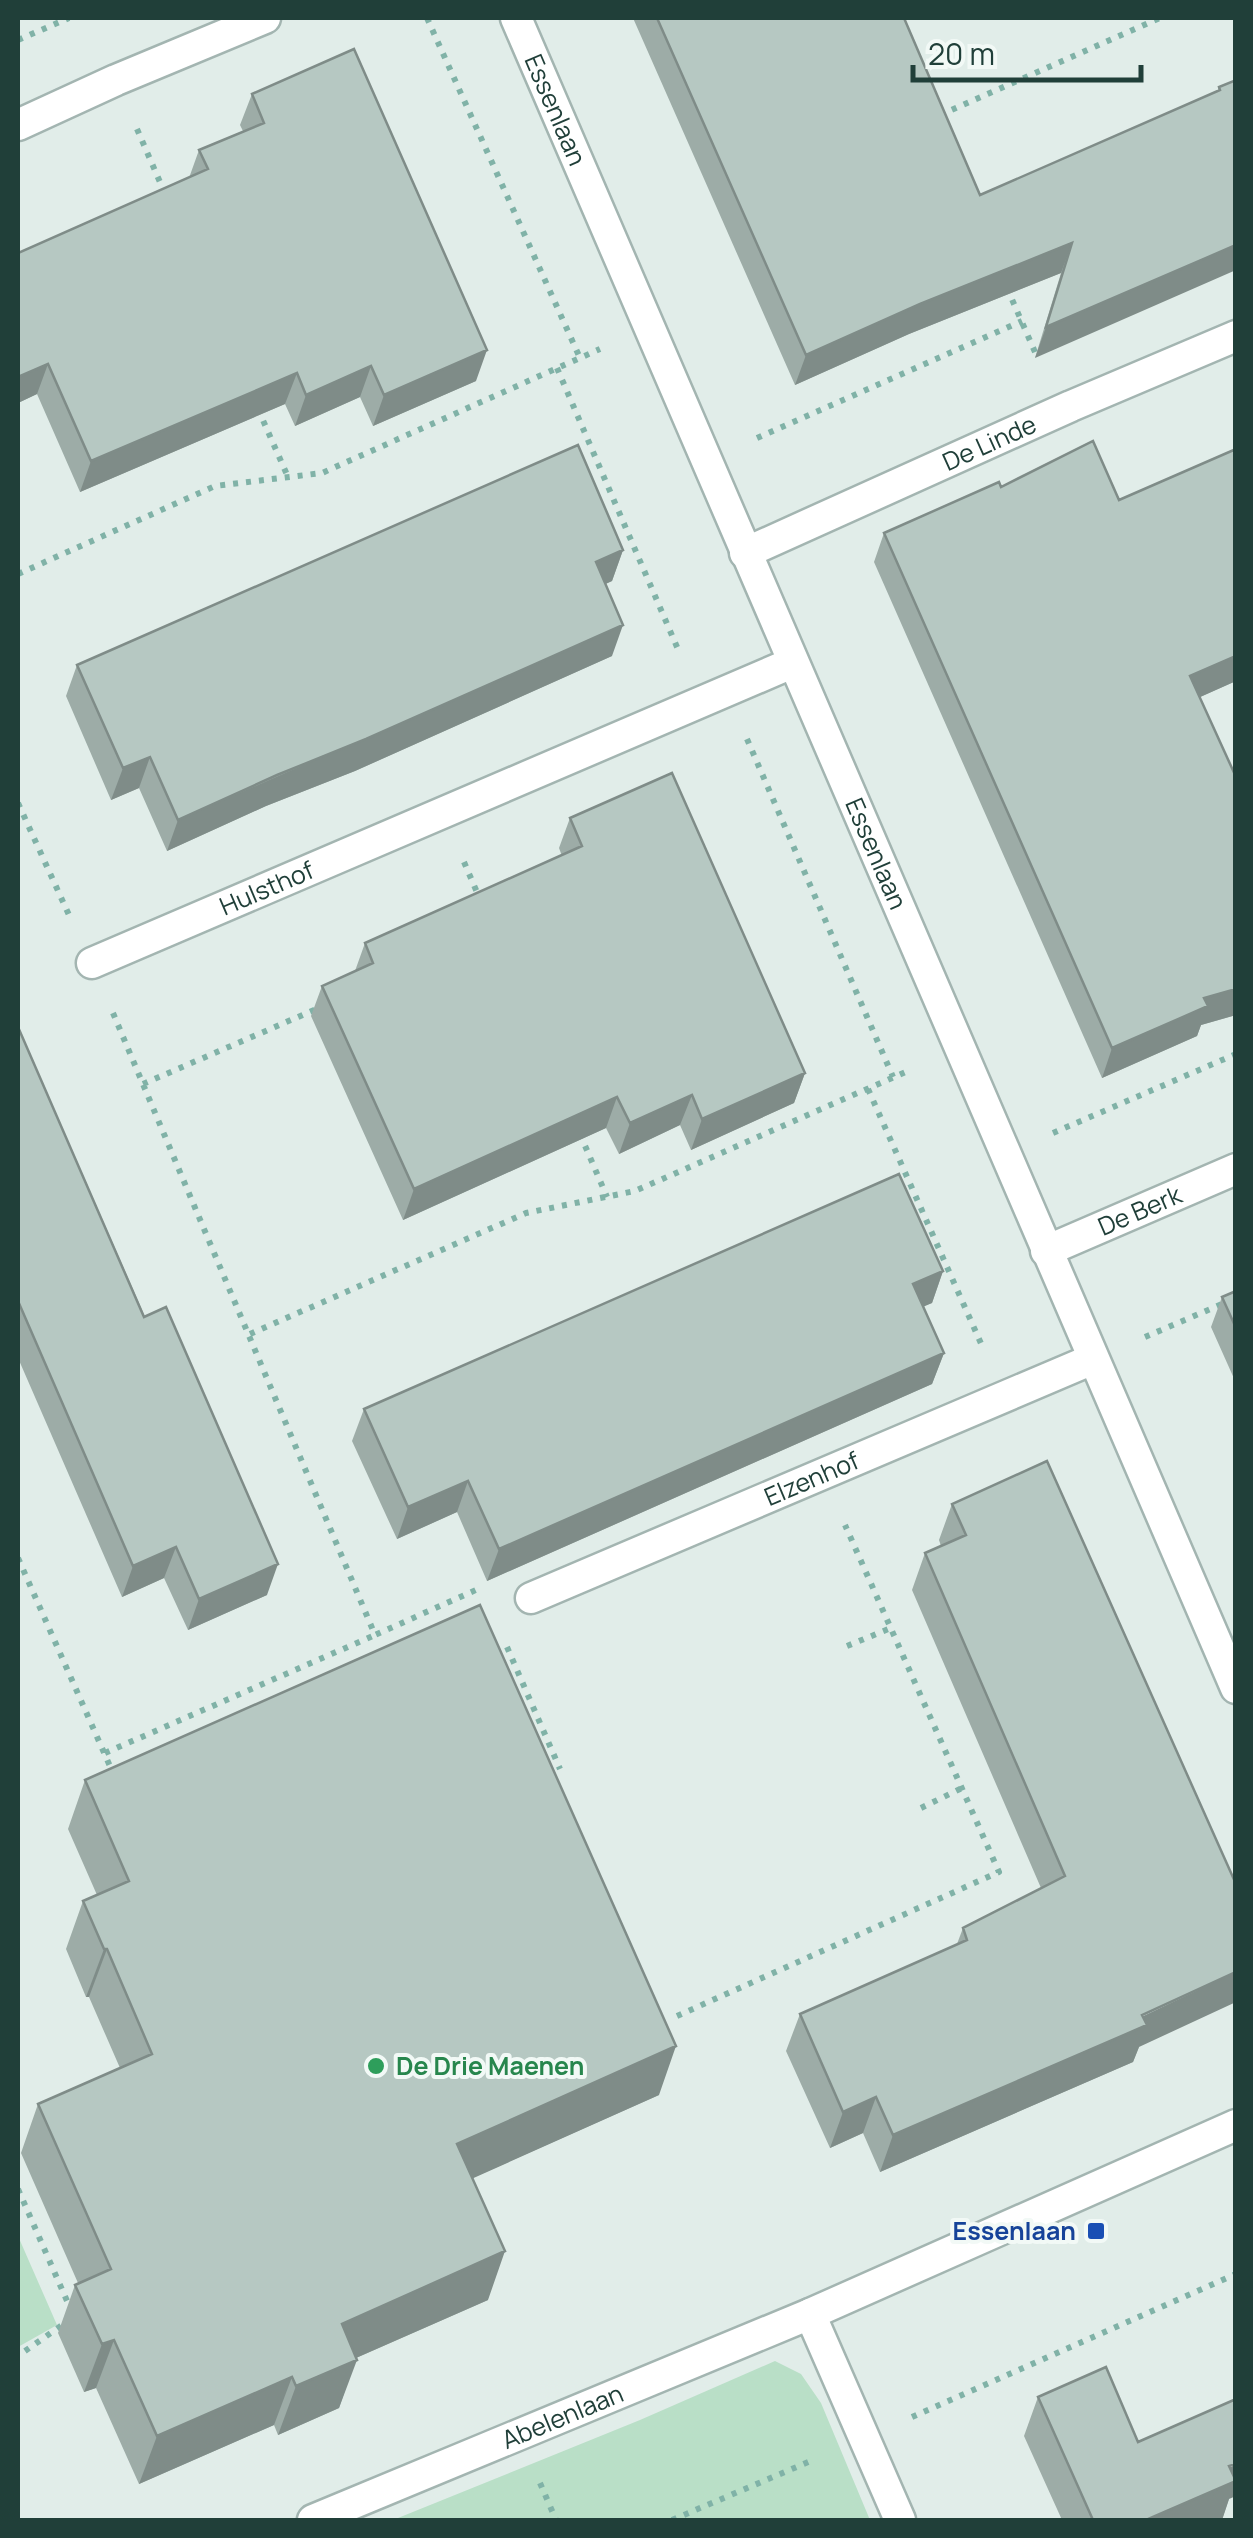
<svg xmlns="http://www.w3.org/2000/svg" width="1253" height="2538" font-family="Manrope,sans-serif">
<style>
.green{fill:#b9dfc7}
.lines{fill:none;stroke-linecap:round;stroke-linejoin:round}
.minor-casing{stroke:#a3b5b1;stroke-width:35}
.tertiary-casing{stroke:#a3b5b1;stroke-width:35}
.path{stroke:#80b2a7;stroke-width:6;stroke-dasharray:5 8;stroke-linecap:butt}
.minor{stroke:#fff;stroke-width:30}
.tertiary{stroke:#fff;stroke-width:30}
.wall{fill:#9daca7}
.shaded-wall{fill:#7f8c88}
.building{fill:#b6c8c2;stroke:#7f8c88;stroke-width:2.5}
.leisure-dot{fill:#2e9e5b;stroke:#f2f9f6;stroke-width:4}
.transit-dot{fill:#1a4fb4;stroke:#f2f9f6;stroke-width:4}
.labels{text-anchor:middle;stroke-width:8;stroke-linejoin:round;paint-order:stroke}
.street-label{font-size:25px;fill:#203f39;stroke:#f2f9f6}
.leisure-label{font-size:25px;font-weight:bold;fill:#27864d;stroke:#f2f9f6;text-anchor:start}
.transit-label{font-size:25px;font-weight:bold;fill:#164399;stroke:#f2f9f6;text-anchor:end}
</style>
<rect width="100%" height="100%" fill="#e1ede9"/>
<path class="green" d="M18 2236 57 2325 18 2347Z
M775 2361 801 2374 821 2403 870 2520H393L640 2420Z"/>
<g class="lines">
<g class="minor-casing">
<g id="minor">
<path id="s1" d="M516 18 1236 1688"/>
<path d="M18 125 116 80 265 18"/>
<path id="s2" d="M745 553 1071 406 1236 336"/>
<path id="s3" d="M92 963 792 663"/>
<path id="s4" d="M1046 1251 1236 1169"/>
<path id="s5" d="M531 1598 1093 1359"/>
<path d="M810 2314 900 2520"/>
</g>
</g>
<g class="tertiary-casing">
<g id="tertiary">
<path id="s6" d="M313 2520 810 2314 1236 2125"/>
</g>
</g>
<path class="path" d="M427 18 580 358
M18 40 69 18
M940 115 1160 18
M137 129 166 196
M1007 288 1038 359
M557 368 680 654
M258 409 288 477
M757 438 1022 321
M18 574 215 486 322 473 600 349
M747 739 893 1077
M18 803 69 915
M464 862 479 897
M113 1013 375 1635 478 1589
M143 1084 321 1007
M868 1089 983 1348
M1053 1133 1236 1054
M580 1134 607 1197
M250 1334 526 1213 635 1191 910 1070
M1145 1337 1236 1298
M18 1558 113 1773
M847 1646 891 1628
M507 1647 560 1769
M105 1753 375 1635
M921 1808 962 1788
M677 2016 999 1872 845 1525
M18 2189 71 2310
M25 2351 65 2323
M912 2417 1236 2274
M540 2483 556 2520
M672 2520 813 2460"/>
<use href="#minor" class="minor"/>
<use href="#tertiary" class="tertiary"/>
</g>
<path class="wall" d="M633 18H904L980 195 1217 91 1219 87 1236 80 1035 358 1061 273 909 334 795 385Z
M252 94 476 381 373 426 360 397 295 426 285 404 80 492 37 394 18 403 189 178 199 150 243 131 240 125Z
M1236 449V681L1200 697 1236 777V1015L1201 1025 1197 1036 1102 1078 874 562 884 533 1001 487 1119 500Z
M623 550 612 581 605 584 612 656 355 771 266 806 167 851 139 788 111 800 66 696 77 665Z
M570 818 805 1073 794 1103 691 1150 680 1125 619 1154 606 1128 403 1220 311 1016 322 986 355 971 365 943 562 856 559 848Z
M18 1027 267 1595 188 1630 164 1578 122 1597 18 1358Z
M943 1271 932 1303 923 1306 944 1353 932 1384 487 1581 457 1512 397 1539 352 1441 364 1409Z
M1236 1291V1383L1211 1327 1222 1297Z
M1047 1461 1139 2047 1133 2062 880 2172 863 2133 830 2148 786 2051 800 2014 957 1944 963 1928 1041 1888 912 1590 925 1553 941 1546 939 1540 952 1504Z
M85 1780 659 2095 472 2178 488 2300 356 2358 339 2408 278 2435 274 2425 139 2484 96 2388 84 2392 58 2333 75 2285 78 2283 21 2153 38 2104 120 2068 89 1997H86L66 1949 83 1901 97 1895 68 1829Z
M1038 2397 1138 2442 1229 2499 1222 2520H1062L1024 2436Z"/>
<path class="shaded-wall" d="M1072 243 1061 273 909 334 795 385 806 355 920 304Z
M1236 245V270L1035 358 1046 327Z
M487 350 476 381 373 426 384 395Z
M48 364 37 394 18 403V377Z
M371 366 360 397 295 426 306 395Z
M297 373 285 404 80 492 91 461Z
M623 550 612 581 584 594 596 562Z
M623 625 612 656 355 771 266 806 167 851 178 820Z
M1236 656V681L1180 706 1190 676Z
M150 757 139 788 111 800 123 768Z
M1236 989V1015L1201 1025 1197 1036 1102 1078 1112 1048 1204 998Z
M805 1073 794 1103 691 1150 702 1119Z
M692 1095 680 1125 619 1154 630 1123Z
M617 1097 606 1128 403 1220 414 1189Z
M943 1271 932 1303 902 1316 913 1284Z
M944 1353 932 1384 487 1581 499 1549Z
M468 1481 457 1512 397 1539 408 1507Z
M176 1547 164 1578 122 1597 133 1566Z
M278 1564 267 1595 188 1630 199 1599Z
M104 1949H107L89 1997H86Z
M1236 1972V2002L1139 2047 1133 2062 880 2172 893 2135Z
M676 2046 659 2095 440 2193 457 2144Z
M876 2097 863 2133 830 2148 843 2112Z
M505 2251 488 2300 324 2372 342 2324Z
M114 2340 96 2388 84 2392 102 2344Z
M357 2360 339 2408 278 2435 296 2386Z
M292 2377 274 2425 139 2484 157 2436Z
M1236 2464V2496L1229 2499 1222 2520H1146Z"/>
<path class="building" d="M657 18H904L980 195 1220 90 1219 87 1236 80V245L1046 327 1072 243 920 304 806 355Z
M354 49 487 350 384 395 371 366 306 395 297 373 91 461 48 364 18 377V253L208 169 199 150 264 123 252 94Z
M1093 441 1119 500 1236 449V656L1190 676 1236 777V989L1204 998 1208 1006 1112 1048 884 533 999 482 1001 487Z
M578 445 623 550 596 562 623 625 366 739 277 775 178 820 150 757 123 768 77 665Z
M672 773 805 1073 702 1119 692 1095 630 1123 617 1097 414 1189 322 986 373 963 365 943 582 846 570 818Z
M18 1027 144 1317 166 1307 278 1564 199 1599 176 1547 133 1566 18 1301Z
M899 1174 943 1271 913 1284 944 1353 499 1549 468 1481 408 1507 364 1409Z
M1236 1291V1328L1222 1297Z
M1047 1461 1236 1884V1972L1142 2015 1147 2025 893 2135 876 2097 843 2112 800 2014 967 1940 963 1928 1065 1876 925 1553 966 1535 952 1504Z
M480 1605 676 2046 457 2144 505 2251 342 2324 357 2360 296 2386 292 2377 157 2436 114 2340 102 2344 75 2285 111 2269 38 2104 152 2054 107 1949H104L83 1901 129 1881 85 1780Z
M1106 2367 1138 2442 1236 2399V2464L1229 2466 1236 2481 1146 2520H1093L1038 2397Z"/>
<circle class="leisure-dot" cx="376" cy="2066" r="10"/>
<rect class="transit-dot" x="1086" y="2221" width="20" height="20" rx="5"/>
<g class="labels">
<g class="street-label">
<text dy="9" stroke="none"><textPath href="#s1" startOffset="100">Essenlaan</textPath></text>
<text dy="9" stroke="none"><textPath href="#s2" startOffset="268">De Linde</textPath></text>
<text dy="9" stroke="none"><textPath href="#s1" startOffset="910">Essenlaan</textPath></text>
<text dy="9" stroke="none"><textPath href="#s3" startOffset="190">Hulsthof</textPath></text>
<text dy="9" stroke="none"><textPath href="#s4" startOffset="102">De Berk</textPath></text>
<text dy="9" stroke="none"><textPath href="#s5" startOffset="305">Elzenhof</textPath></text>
<text dy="9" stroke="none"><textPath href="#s6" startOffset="270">Abelenlaan</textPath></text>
</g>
<g class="leisure-label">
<text x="396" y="2075">De Drie Maenen</text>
</g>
<g class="transit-label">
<text x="1076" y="2240">Essenlaan</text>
</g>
</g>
<rect width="1253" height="2538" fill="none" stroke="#203f39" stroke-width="40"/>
<path d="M913 65v15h228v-15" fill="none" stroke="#203f39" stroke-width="5"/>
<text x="928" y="65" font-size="30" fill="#203f39" stroke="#f2f9f6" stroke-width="8" paint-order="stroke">20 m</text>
</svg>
